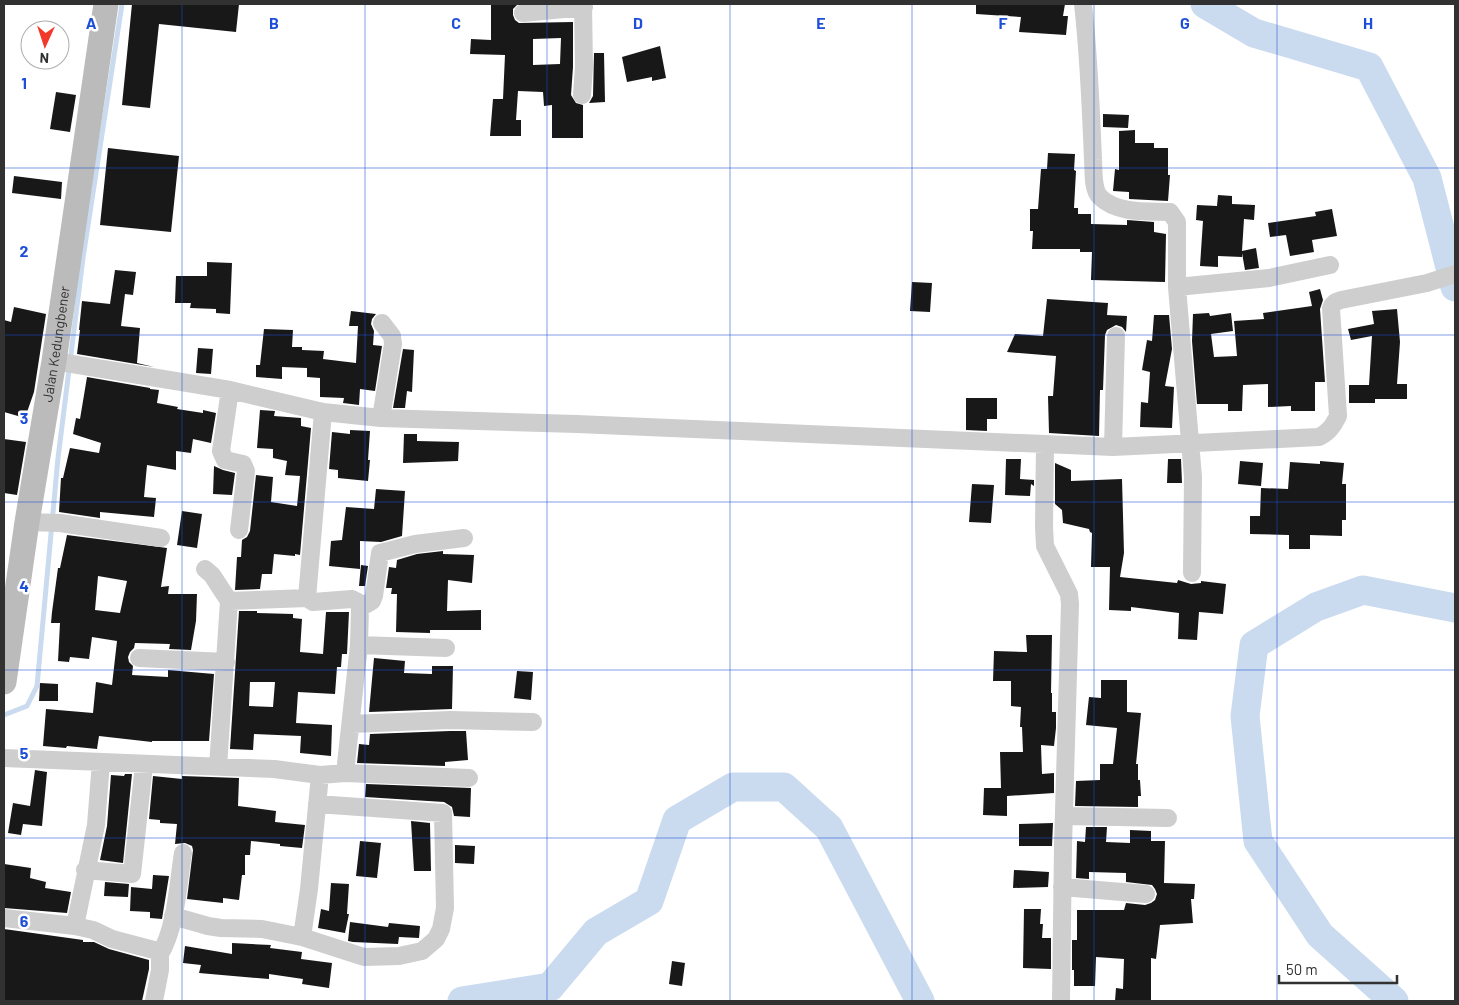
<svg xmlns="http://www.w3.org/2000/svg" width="1459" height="1005" font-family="Barlow,sans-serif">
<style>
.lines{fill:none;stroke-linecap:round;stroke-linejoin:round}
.stream{stroke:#cadbef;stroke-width:5}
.river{stroke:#cadbef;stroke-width:29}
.building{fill:#181818;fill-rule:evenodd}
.street{stroke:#cecece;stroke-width:18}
.secondary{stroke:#bbb;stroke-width:25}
.grid{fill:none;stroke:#1d4ed8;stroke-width:1;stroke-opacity:0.55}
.labels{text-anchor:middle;stroke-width:5;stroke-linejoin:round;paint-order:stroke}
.street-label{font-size:14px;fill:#313131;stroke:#fff}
.grid-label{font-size:16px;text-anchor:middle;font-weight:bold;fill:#1d4ed8;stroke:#fff;stroke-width:5;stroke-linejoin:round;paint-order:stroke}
</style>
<rect width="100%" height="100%" fill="#fff"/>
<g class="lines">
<path class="stream" d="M4 715 27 706 37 686 58 458 83 258 122 4"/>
<path class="river" d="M1205 4 1254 33 1369 67 1427 178 1455 287
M462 1001 550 987 596 932 649 901 677 820 733 787H784L829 828 920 1001
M1394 1001 1320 935 1258 841 1245 716 1254 645 1316 607 1363 590 1455 608"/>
</g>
<path class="building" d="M132 4H239L236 32 159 24 150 108 122 105Z
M976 4H1065L1063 16H1068L1066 35 1019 32 1021 17 976 14Z
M491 5H517L513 9V15L515 20 519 23 573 22V67L571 95 576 103 583 105V138H552V105L544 106 543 92 518 91 516 120H521V136H490L493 99H503L505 55 470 54 471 39 491 40ZM561 38 560 64 533 65V39Z
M660 46 666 78 652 81V77L627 82 622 57Z
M594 53H604L605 102 589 103 593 96Z
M56 92 76 95 70 132 50 129Z
M1103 114 1129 115 1128 128 1103 127Z
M1135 130V143H1154V148H1168V175H1170L1168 201 1129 199V192L1113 191 1115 169 1119 170V131Z
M108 148 179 156 171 232 100 225Z
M1048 153 1075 154 1074 170 1076 171 1074 208H1078V214H1091V224L1127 225V220L1154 222V232L1166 234 1165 282 1091 280 1092 252H1080V249H1032L1033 231H1030V209H1038L1041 169H1047Z
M14 176 62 182 61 199 12 193Z
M1218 195 1232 196V204L1255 205 1254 220 1244 219 1242 251 1256 248 1259 268 1245 270 1242 253V257L1218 256V267L1200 266 1203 221 1196 220 1197 205 1217 206Z
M1332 209 1337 236 1312 240 1314 252 1290 256 1286 235 1270 237 1268 223 1316 216 1315 212Z
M207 262 232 263 230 314 216 313V309L190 308 191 303H175L176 276H207Z
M115 270 136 272 133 295 125 294 121 326 140 328 137 363 154 367 77 354 80 330H79L82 301 110 304Z
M912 282 932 283 930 312 910 311Z
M1320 289 1323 300 1320 309 1325 382H1315V411H1291V406L1268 407V384L1243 385 1242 411H1228V404H1197L1192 341 1193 314 1209 313 1210 316 1231 313 1233 331 1211 334 1214 357 1237 356 1234 321 1264 319 1263 313 1312 306 1309 292Z
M1047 299 1108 303 1107 315 1127 316 1126 332 1122 327 1116 325 1107 330 1105 335 1103 390H1100L1099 436 1049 433 1048 396H1053L1056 356 1007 352 1015 334 1043 336Z
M14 307 46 314 34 392 25 418 4 412V320L11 322Z
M1397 309 1400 342 1397 384H1407V399H1375V403H1349V385H1369L1372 336 1351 340 1348 329 1374 324 1372 311Z
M351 311 376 314 372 319 371 324 374 331 373 345 382 346 375 391 360 389 359 405 343 403 344 398 320 397V378L307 377V368L282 367V379L256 377V365H260L264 329 293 330 292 347H302V350L324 351 323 359 356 363 358 326H349Z
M1154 315H1169L1172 349 1165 386 1174 387 1172 428 1140 427 1141 402 1148 403 1150 372 1142 370 1147 340 1152 341Z
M198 348 213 349 211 374 196 373Z
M403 349 414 350 412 392 407 391 405 408H393Z
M87 377 150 388V389L159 390 157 403 178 407 177 409 203 413V410L216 413 211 443 193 439 191 453 176 451V470L147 465 144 497 156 498 154 517 100 512V518L59 512 61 478H63L70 448 99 453 101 443 73 434 76 418 80 419Z
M966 398H997V419H987V431L966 430Z
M260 410 275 411 274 416 301 418V426L311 428 300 555 295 554V556L274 554 272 574H262L260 589 235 590 237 557H241L242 540 247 537 250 531 256 475 273 477 271 502 297 506 300 476 285 475 287 461 273 458V449L257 448Z
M350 430 370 431 368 460H370L368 481 338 478V470L329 469 332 432 350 434Z
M404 434H417V441L459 442 458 461 403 463Z
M4 439 26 442 17 495 4 493Z
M1006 459H1021L1020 479 1034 480V486L1031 484 1030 496 1005 495Z
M1168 459H1181L1182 483H1167Z
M1240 461 1263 463 1261 486 1238 484Z
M1320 461 1344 463 1342 484H1346V520H1342V536L1310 535V549H1289V535L1250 534V516H1260L1261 488 1288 489 1290 462 1320 464Z
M1055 463 1071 470V481L1122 479 1124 553 1120 577 1177 583 1178 580 1191 584 1201 583V581L1226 584 1223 614 1199 612 1197 640 1178 639 1179 613 1131 607V611L1109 610 1110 567H1091L1092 533 1090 532 1089 529 1063 523 1062 510 1055 504Z
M214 466 223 470 235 473 232 495 213 494Z
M972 484 994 485 991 523 969 522Z
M376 489 405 491 402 536 381 542 360 541V569L329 566 331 541 342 540 346 507 374 509Z
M182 511 202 514 197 548 177 545Z
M67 535 167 548 161 587 169 586 168 594H197L196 621 191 650 169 649 170 644 135 643 134 648 130 652 128 657 129 662 133 666 132 675 168 677V670L214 674 209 741H152V742L99 736 97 749 67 746 66 748 43 746 46 709 93 713 96 682 112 685 117 641 92 637 89 659 70 657 69 662 58 661 60 623H51L52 612 58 568H60ZM98 576 127 581 120 613 95 610Z
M443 551V554L474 555 472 583 448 580 447 611 481 610V630H430V633L396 632 397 594H391L392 588H386L389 567 396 568 397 560 417 554Z
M361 565 368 566 365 586H359Z
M239 611H257V613L293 614V618L302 619 300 652 323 654 326 612H349L347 654H342L341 667H337L335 694 298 692 296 723 332 725 331 756 300 753 301 736 254 734 253 750 230 749ZM250 682H275L273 707 249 706Z
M1026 635H1052L1051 693H1052V712H1056V728L1054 746 1041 745 1042 774 1054 773V793L1007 796V816L983 815 984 788H1001L1000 752H1023L1022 727H1020L1021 707 1011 706V681H993L994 651 1027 652Z
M374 658 405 661 404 673 432 674V666H453L452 709 369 712Z
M517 671 533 672 531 700 514 698Z
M1101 680H1127V712L1141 713 1136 764H1138V780H1140L1141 796H1138V807L1075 806 1076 781 1100 780V764H1113L1117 728 1086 725 1089 697 1101 698Z
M40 683 58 684V701H39Z
M450 731H466L468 760 445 762V766L357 763 359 744 369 745 370 734Z
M35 770 47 772 42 826 23 824 21 835 8 833 13 803 30 806Z
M125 774H132L123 863 100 860 107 826 111 775 124 776Z
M153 776 182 779V776L239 778 238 806 276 811 275 822 305 825 302 848 280 846V844L251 841 250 855H245V875H242L239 900 223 898V903L187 899 193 850 192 846 185 843 175 844 177 824 160 823V820L149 819Z
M366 784 471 788 470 817 454 816 452 807 444 802 365 797Z
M411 821 430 823 431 871H414Z
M1053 823 1052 846H1019V824Z
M1086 827H1107L1106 842 1130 843V830L1151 831V841H1165L1164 883 1195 884 1194 899H1191L1193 923 1160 925 1156 959 1151 958V1001H1115L1116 988 1123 989 1124 959 1096 957 1095 986H1074V970H1072V940H1077V910H1124L1126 903 1145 905 1151 903 1155 900 1157 894 1155 889 1152 885 1126 882V873L1089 872V879L1076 878 1077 841 1085 842Z
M360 841 381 843 377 878 356 876Z
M455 845 475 846 474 864 455 863Z
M4 864 31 868 30 878 46 882 45 888 71 892 67 913 4 908Z
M1014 870 1049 872 1048 887 1013 888Z
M153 875 169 876 162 919 150 918V912L130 911 131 887 152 889Z
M105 882 129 884 128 897 104 896Z
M331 883 349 884 347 914H349L345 933 318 928 321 909 329 911Z
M1024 909H1041L1040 924H1043L1042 938H1051V969L1023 968Z
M350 922 388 927 389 923 420 926 419 938 399 937 398 944 353 942 348 941Z
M4 929 83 940V942H94L109 949 149 960V969L142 1001 4 1000Z
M232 943 271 945 270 948 302 952 301 959 332 963 329 988 302 984 303 979 269 974V979L199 973 201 965 183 963 185 946 232 954Z
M672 961 685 963 682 986 669 984Z"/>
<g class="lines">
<path class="street" d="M1083 4C1089 56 1091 108 1093 160 1094 171 1092 189 1100 197 1117 214 1148 211 1170 212L1177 222V287L1193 477 1192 573
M523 13 584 7
M582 95 584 67 583 4
M1177 287 1269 278 1330 265
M54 361 230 390 323 412 381 418 577 424 1113 447 1319 437C1329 432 1333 426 1338 416L1331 308C1333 303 1335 302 1341 300L1427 283 1455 274
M230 390 221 451 225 460 243 464 246 471 239 530
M323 412 307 598 313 602 352 599 358 602 360 608 359 645 345 773
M381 418 393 344 392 336 382 323
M1045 445 1044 527 1045 546 1069 594 1070 604 1063 846 1061 1001
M1113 447 1116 336
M27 522 60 523 161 538
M205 569 212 575 229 601 218 767
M229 601 307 598
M360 608 372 601 374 596 380 553 415 544 464 538
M359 645 446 648
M139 658 226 662
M351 724 450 720 533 722
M4 758 274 769 320 775 345 773 469 778
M1064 816 1168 818
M85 870 132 874 144 765
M1062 887 1146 894
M173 916 208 926 221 928 262 929 302 937 364 957 399 956 422 951 436 939 441 929 445 908 443 813 317 804
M4 918 75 926 93 930 112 939 154 950 160 954V970L154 1001
M75 926 96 825 101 762
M302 937 309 889 320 775
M160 954C176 928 178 884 183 853"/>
<path class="secondary" id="s1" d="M4 682 27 522 54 361 106 4"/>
</g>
<path class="grid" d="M182 4V1001M365 4V1001M547 4V1001M730 4V1001M912 4V1001M1094 4V1001M1277 4V1001M4 168H1455M4 335H1455M4 502H1455M4 670H1455M4 838H1455"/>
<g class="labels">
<g class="street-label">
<text dy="5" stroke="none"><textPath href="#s1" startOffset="342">Jalan Kedungbener</textPath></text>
</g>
</g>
<g class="grid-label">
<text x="91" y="29">A</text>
<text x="274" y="29">B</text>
<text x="456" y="29">C</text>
<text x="638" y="29">D</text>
<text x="821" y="29">E</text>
<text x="1003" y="29">F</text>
<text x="1185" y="29">G</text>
<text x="1368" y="29">H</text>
<text x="24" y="89">1</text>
<text x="24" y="257">2</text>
<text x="24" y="424">3</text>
<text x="24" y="592">4</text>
<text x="24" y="759">5</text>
<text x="24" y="927">6</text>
</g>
<rect width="1459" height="1005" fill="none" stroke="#313131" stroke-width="10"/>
<g transform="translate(45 45) rotate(183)"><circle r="24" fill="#ffffff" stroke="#adadad"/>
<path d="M0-4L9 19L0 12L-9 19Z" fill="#f23929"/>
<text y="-8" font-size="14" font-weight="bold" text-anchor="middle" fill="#313131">N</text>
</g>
<path d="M1279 975v8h118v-8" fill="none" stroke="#313131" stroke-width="2.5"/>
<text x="1286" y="975" font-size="15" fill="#313131" stroke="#ffffff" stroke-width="4" paint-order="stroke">50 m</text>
</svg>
